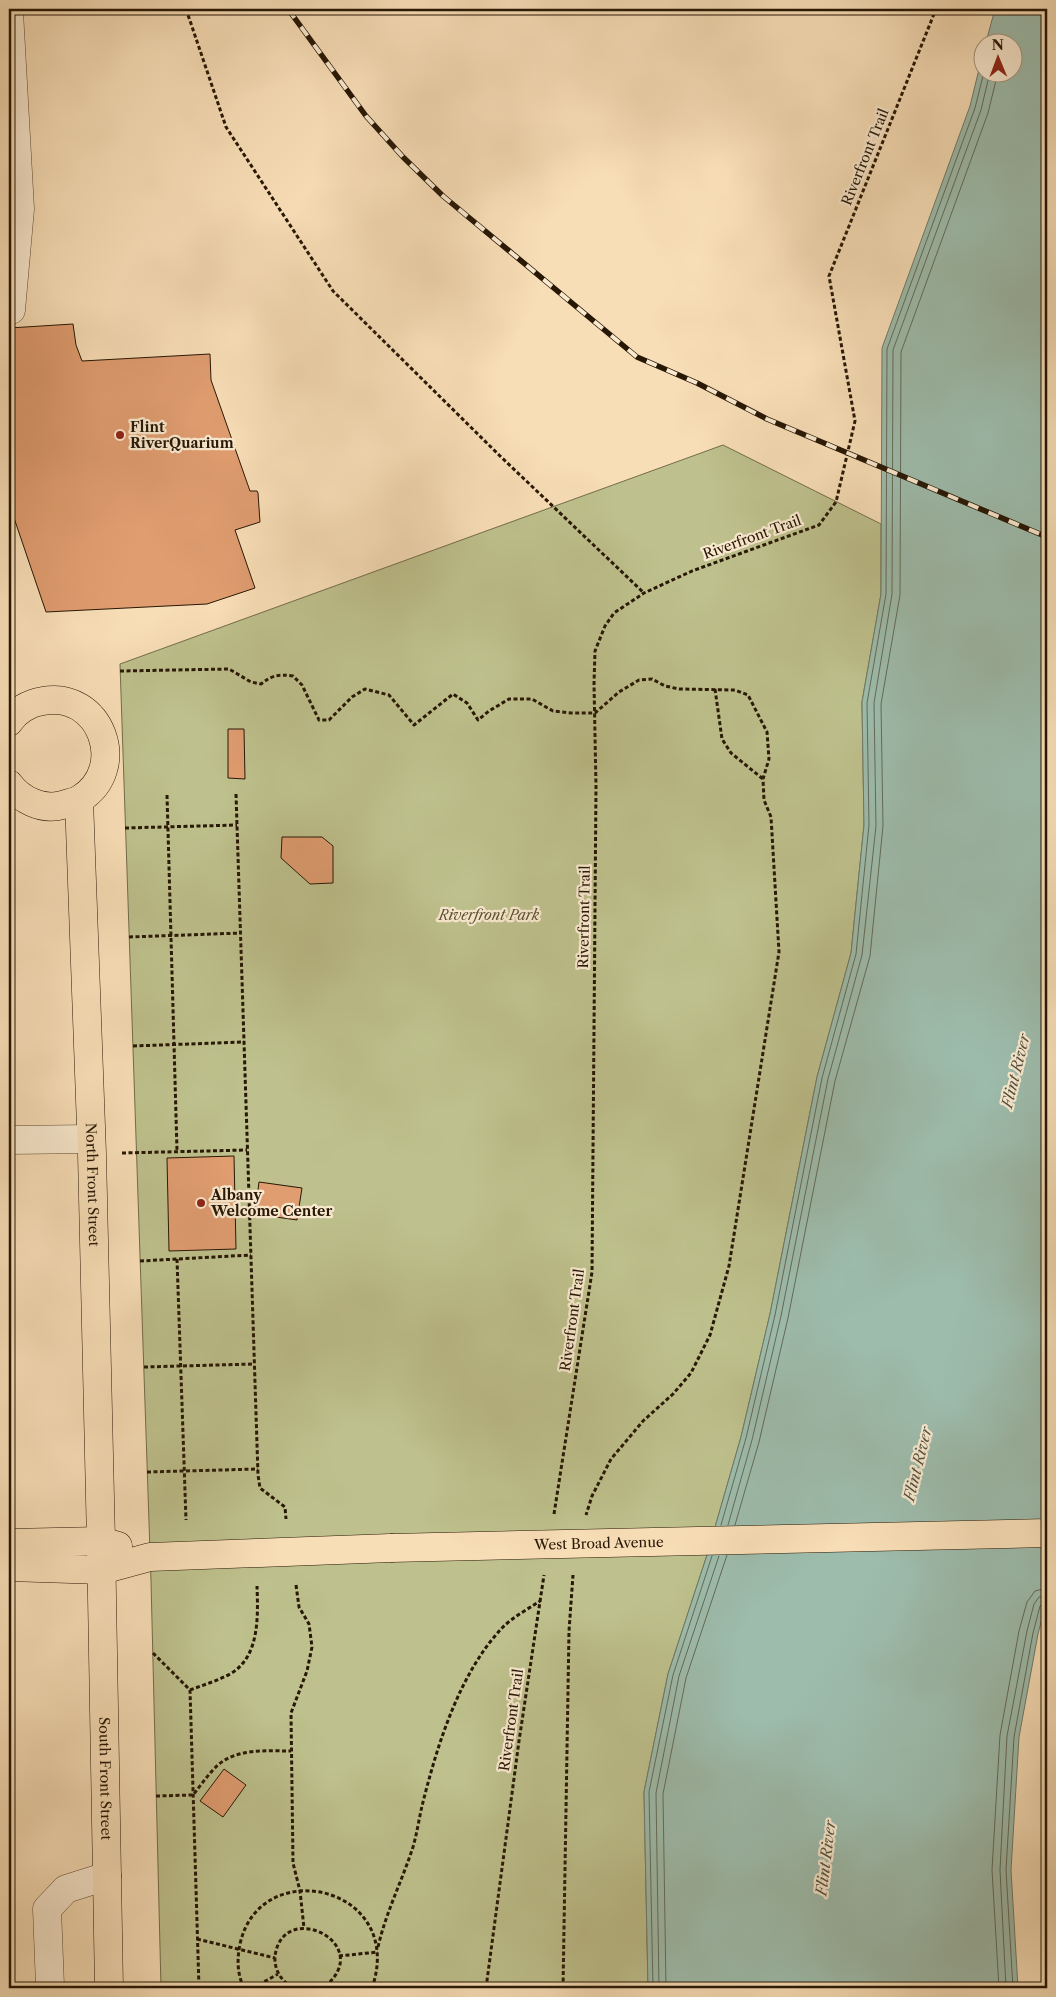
<svg xmlns="http://www.w3.org/2000/svg" width="1056" height="1997" font-family="'Libre Caslon Text',serif">
<style>
.green{fill:#bec18d;stroke:#726c49}
.water{fill:#9dbcac;stroke:#6e7a69}
.lines{fill:none;stroke-linecap:round;stroke-linejoin:round}
.shore{stroke:#626a58;stroke-width:1}
.building{fill:#e09d70;stroke:#271705}
.minor-casing{stroke:#5b4932;stroke-width:29}
.major-casing{stroke:#271705;stroke-width:29}
.path{stroke:#271705;stroke-width:3;stroke-dasharray:4 2.5;stroke-linecap:butt}
.minor{stroke:#faead0;stroke-width:28}
.major{stroke:#f8deb7;stroke-width:28}
.rail-casing{stroke:#271705;stroke-width:5.5}
.rail{stroke:#faead0;stroke-width:4;stroke-dasharray:11;stroke-linecap:butt}
.major-bridge-casing{stroke:#271705;stroke-width:29;stroke-linecap:butt}
.major-bridge{stroke:#f8deb7;stroke-width:28}
.poi-dot{fill:#8f2418;stroke:#faead0;stroke-width:2}
.labels{text-anchor:middle;stroke-width:4.5;stroke-linejoin:round;paint-order:stroke}
.street-label{font-size:14px;fill:#271705;stroke:#faead0}
.poi-label{font-size:14px;font-weight:bold;fill:#271705;stroke:#faead0;text-anchor:start}
.park-label{font-size:14px;font-style:italic;fill:#5c5235;stroke:#faead0}
.water-label{font-size:15px;font-style:italic;fill:#50513f;stroke:#faead0}
</style>
<rect width="100%" height="100%" fill="#f8deb7"/>
<filter id="stains"><feTurbulence type="fractalNoise" baseFrequency=".004" numOctaves="4"/><feColorMatrix values="0 0 0 0 .2 0 0 0 0 .09 0 0 0 0 .02 0 0 0 .5 -.17"/></filter>
<radialGradient id="worn" r=".72"><stop offset=".6" stop-color="#630" stop-opacity="0"/><stop offset="1" stop-color="#630" stop-opacity=".3"/></radialGradient>
<path class="green" d="M723 445 881 524V594L862 702 864 825 851 953 817 1077 770 1314 741 1437 707 1555 668 1674 644 1792 648 1988H161L151 1581 120 664Z"/>
<path class="water" d="M995 9H1047V1599L1038 1634 1019 1737 1011 1870 1018 1988H648L644 1792 668 1674 707 1555 741 1437 770 1314 817 1077 851 953 864 825 862 702 881 594 882 348 970 106 983 53 984 72H1014V42H986Z"/>
<g class="lines">
<path class="shore" d="M721 1525 746 1438 775 1315 822 1078 856 954 869 825 867 703 886 594 887 349 975 108 984 72
M728 1525 752 1440 781 1316 828 1079 862 955 876 826 874 703 892 594 893 350 981 110 990 72
M735 1525 759 1442 788 1318 835 1081 870 956 883 826 881 704 900 595 901 352 988 113 998 72
M653 1988 649 1792 673 1675 712 1556
M659 1988 656 1793 679 1676 719 1556
M666 1988 663 1794 686 1678 727 1555
M999 1988 992 1870 1000 1735 1019 1631 1027 1602 1035 1591 1047 1588
M1006 1988 1000 1870 1007 1736 1027 1631 1034 1604 1039 1597 1047 1596
M1013 1988 1006 1870 1014 1737 1033 1633 1040 1606 1047 1602"/>
</g>
<path class="building" d="M73 324 76 345 82 361 210 354 211 380 250 491H257L258 493 260 522 235 530 255 588 207 604 46 612 13 515 9 517V328Z
M228 729H244L245 779 228 778Z
M282 837H322L333 846V883L310 884 281 858Z
M234 1156 236 1249 169 1251 167 1158Z
M259 1182 302 1188 297 1220 255 1214Z
M224 1769 246 1785 223 1817 200 1801Z
M9 1965H14V1986L75 1985V1988H9Z"/>
<g class="lines">
<g class="minor-casing">
<path id="minor" d="M9 12 20 209 11 310
M9 1140 91 1139
M50 1986 47 1909 66 1889 107 1876"/>
</g>
<g class="major-casing">
<g id="major">
<path d="M9 722C16 711 29 703 43 701 100 690 130 768 80 799 75 802 67 803 62 805 42 811 20 799 9 784"/>
<path id="s1" d="M79 800 92 1154 101 1541 109 1988"/>
<path d="M9 1543 101 1541 118 1546"/>
<path d="M9 1567 102 1570 150 1557 391 1548"/>
</g>
</g>
<path class="path" d="M186 9 226 127 333 291 499 455 644 593
M120 671 229 669 251 682 261 684C272 675 279 674 293 676L302 685 319 720H329L352 697 365 689 389 695 414 725 453 694 467 703 478 720 489 711 509 699H532L553 711 571 713H595L619 692 639 680 652 679 665 686 679 689 735 690 748 695 767 732 769 759 763 779 764 800 771 817 779 952 729 1266 710 1335 691 1373 673 1394 643 1421 611 1459 592 1496 586 1515
M715 689 722 739 731 753 763 779
M236 794 258 1475 260 1488 285 1507 286 1519
M167 795 177 1151
M125 828 237 825
M129 937 241 933
M133 1046 244 1042
M122 1153 247 1150
M177 1259 186 1520
M140 1261 251 1255
M144 1367 254 1364
M147 1472 258 1469
M554 1514 592 1272 596 787 594 684 595 651 605 626 614 613 644 593 692 571 819 525 836 502 855 421 829 276 936 9
M296 1585 299 1607 309 1624 312 1647 307 1671 291 1713 293 1863 300 1891 304 1928
M153 1653 190 1690 199 1988
M190 1690C203 1685 217 1681 230 1674 260 1657 258 1616 257 1586
M156 1796 193 1795C201 1785 209 1773 218 1765 237 1748 268 1751 291 1751
M197 1939 275 1958
M378 1947C386 1912 402 1881 413 1847 417 1833 419 1819 422 1806 437 1746 459 1673 503 1627 513 1617 528 1609 540 1601
M339 1956 378 1952
M244 1988C237 1974 237 1959 240 1944 260 1853 407 1886 372 1988
M253 1988 278 1974
M292 1988C281 1980 274 1970 275 1956 283 1897 379 1945 323 1988
M486 1988 519 1741 544 1575
M563 1988 569 1631 573 1575"/>
<use href="#minor" class="minor"/>
<use href="#major" class="major"/>
<g class="rail-casing">
<path id="rail" d="M288 9 366 116 403 157 443 196 637 357 697 383 767 419 1047 537"/>
</g>
<use href="#rail" class="rail"/>
<g class="major-bridge-casing">
<g id="major-bridge">
<path id="s2" d="M391 1548 1047 1533"/>
</g>
</g>
<use href="#major-bridge" class="major-bridge"/>
</g>
<g class="poi-dot">
<circle cx="120" cy="435" r="5"/>
<circle cx="201" cy="1203" r="5"/>
</g>
<g class="labels">
<g class="street-label">
<text transform="translate(865 157) rotate(-68)" y="5">Riverfront Trail</text>
<text transform="translate(752 537) rotate(-20)" y="5">Riverfront Trail</text>
<text transform="translate(584 917) rotate(-89)" y="5">Riverfront Trail</text>
<text dy="5" stroke="none"><textPath href="#s1" startOffset="385">North Front Street</textPath></text>
<text transform="translate(572 1320) rotate(-82)" y="5">Riverfront Trail</text>
<text dy="5" stroke="none"><textPath href="#s2" startOffset="208">West Broad Avenue</textPath></text>
<text transform="translate(511 1720) rotate(-82)" y="5">Riverfront Trail</text>
<text dy="5" stroke="none"><textPath href="#s1" startOffset="979">South Front Street</textPath></text>
</g>
<g class="poi-label">
<text x="130" y="432">Flint<tspan x="130" dy="16">RiverQuarium</tspan></text>
<text x="211" y="1200">Albany<tspan x="211" dy="16">Welcome Center</tspan></text>
</g>
<g class="park-label">
<text x="489" y="920">Riverfront Park</text>
</g>
<g class="water-label">
<text transform="translate(1016 1071) rotate(-76)" y="5">Flint River</text>
<text transform="translate(918 1464) rotate(-76)" y="5">Flint River</text>
<text transform="translate(826 1858) rotate(-83)" y="5">Flint River</text>
</g>
</g>
<rect width="1056" height="1997" fill="none" stroke="#f8deb7" stroke-width="30"/>
<rect x="10" y="10" width="1036" height="1977" fill="none" stroke="#271705" stroke-width="2.5"/>
<rect x="15" y="15" width="1026" height="1967" fill="none" stroke="#271705"/>
<g transform="translate(998 58) rotate(359)"><circle r="24" fill="#faead0" stroke="#a6967f"/>
<path d="M0-4L9 19L0 12L-9 19Z" fill="#8f2418"/>
<text y="-8" font-size="14" font-weight="bold" text-anchor="middle" fill="#271705">N</text>
</g>
<rect width="100%" height="100%" filter="url(#stains)"/>
<rect width="100%" height="100%" fill="url(#worn)"/>
</svg>
